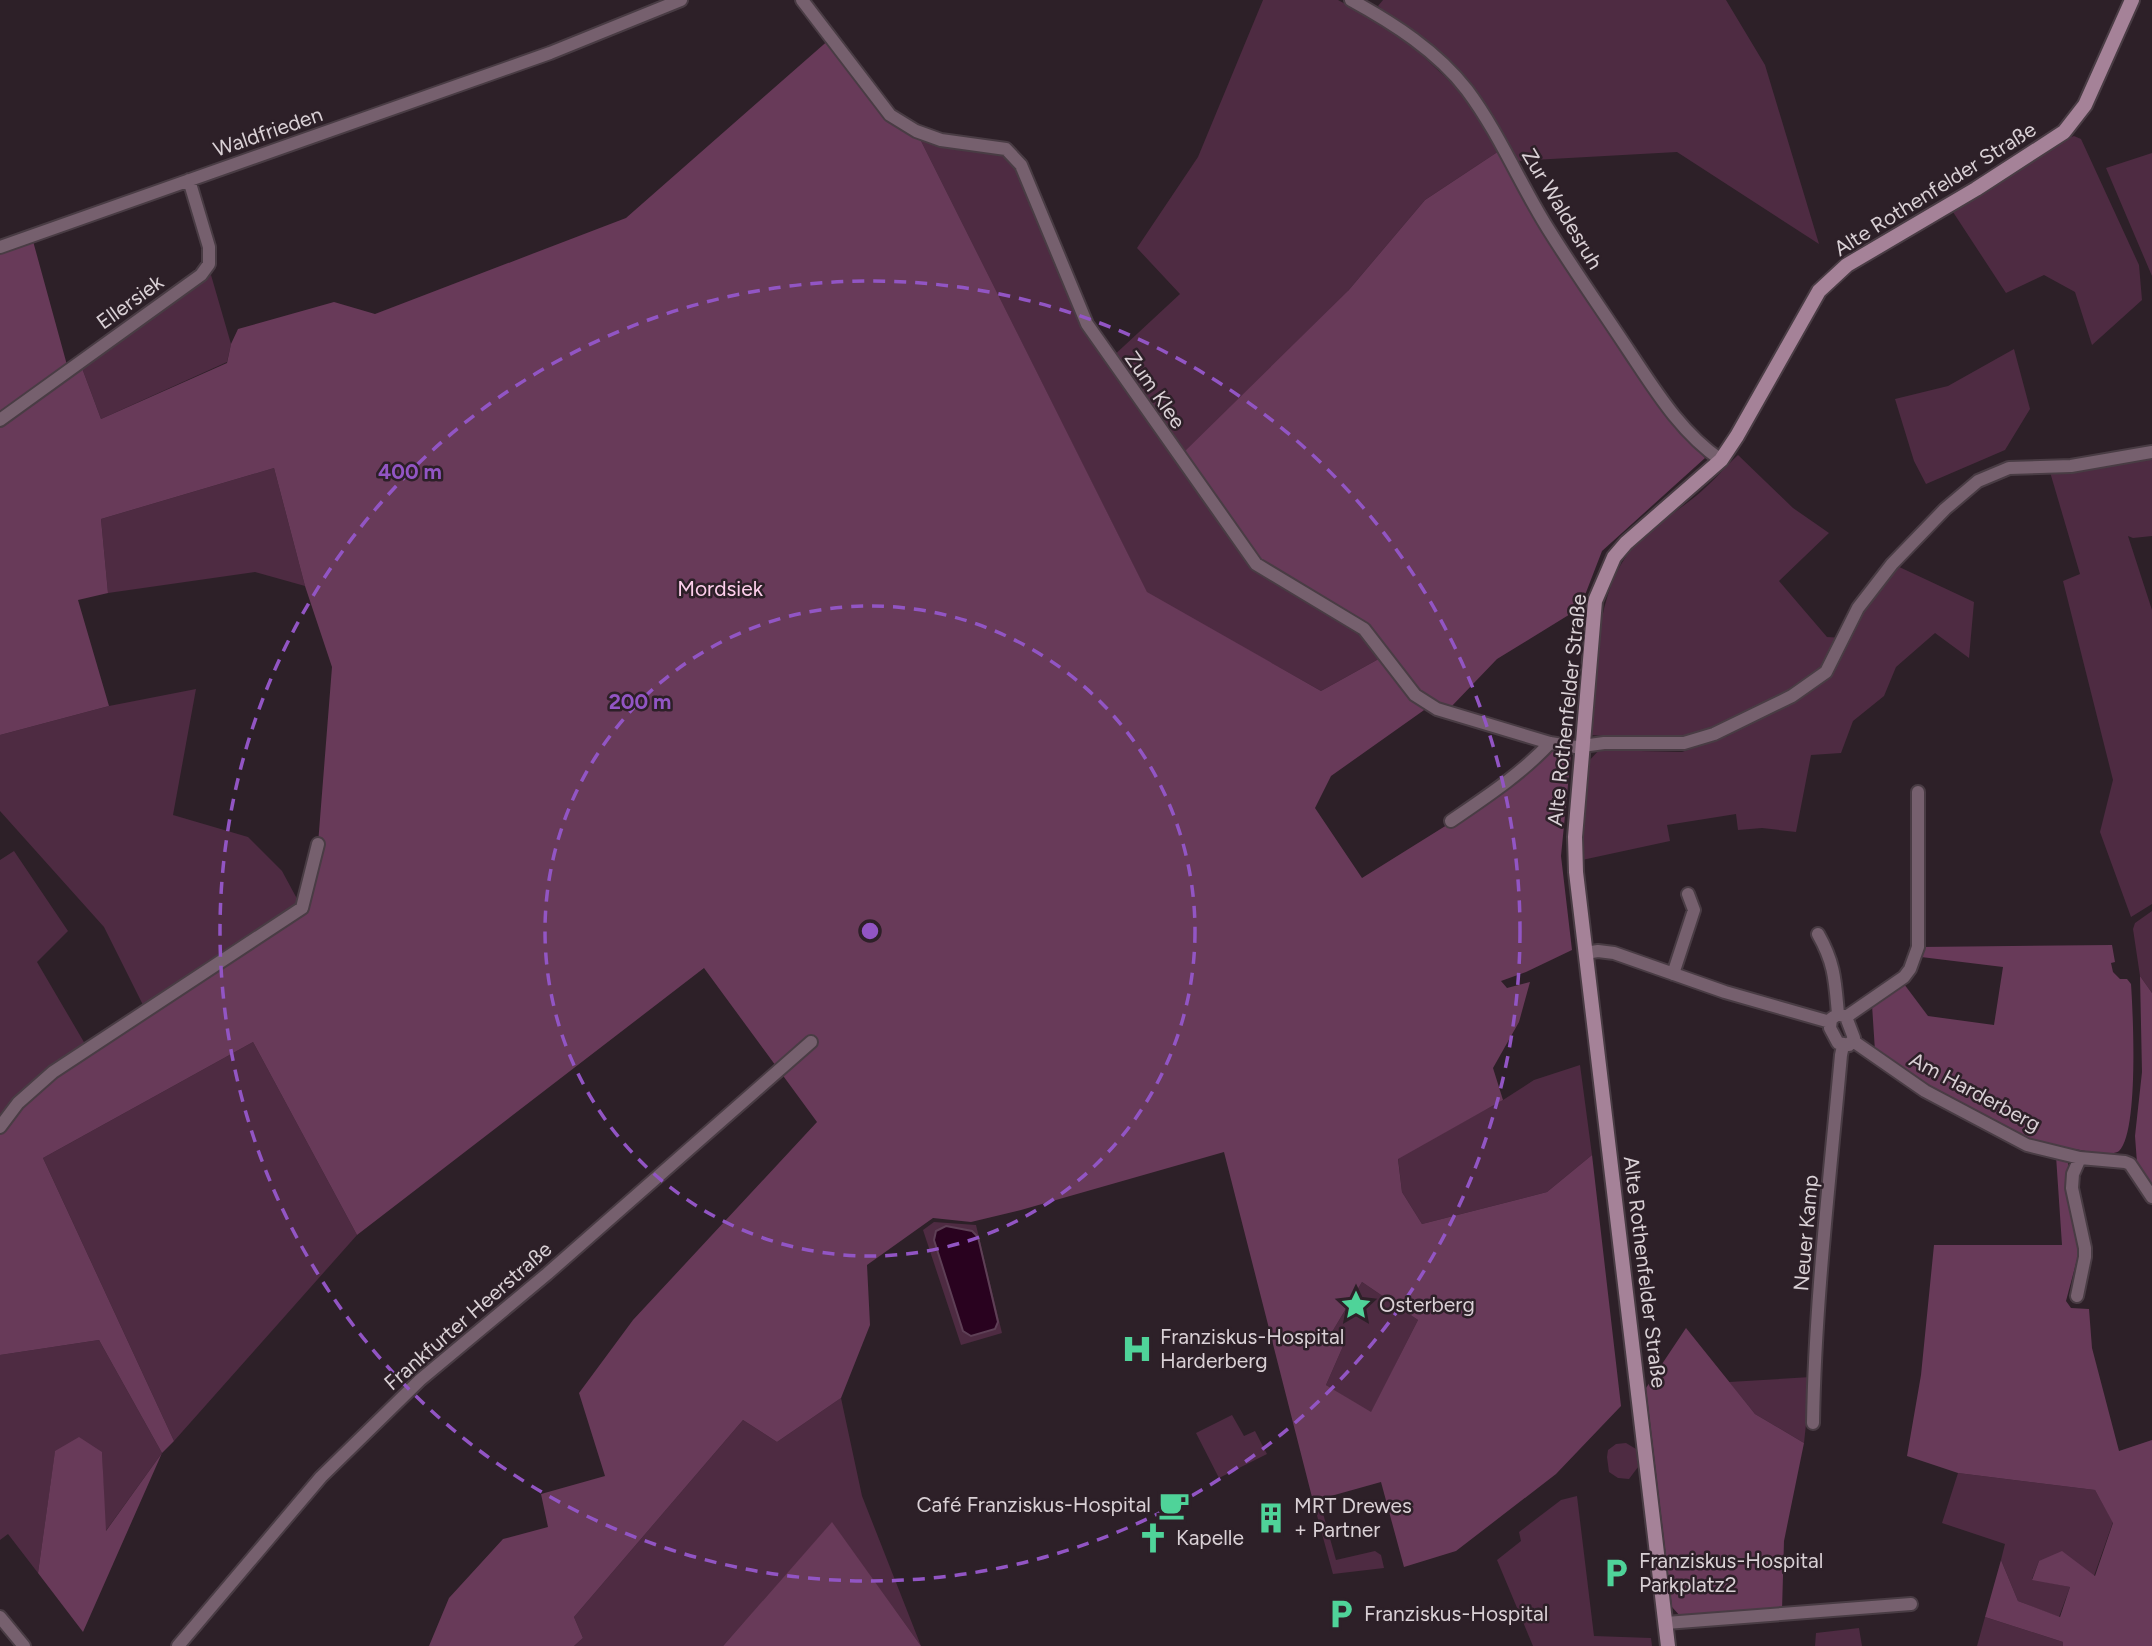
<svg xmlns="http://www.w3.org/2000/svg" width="2152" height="1646" font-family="Figtree,sans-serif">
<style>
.green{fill:#4e2b42}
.forest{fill:#683a59;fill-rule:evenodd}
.water{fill:#29021f;stroke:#5e4056;stroke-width:2}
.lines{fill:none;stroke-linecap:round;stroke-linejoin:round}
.street-casing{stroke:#493c44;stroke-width:16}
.secondary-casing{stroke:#493c44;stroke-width:18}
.street{stroke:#76606e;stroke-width:12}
.secondary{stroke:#a58298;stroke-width:14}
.ring{fill:none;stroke:#9255c4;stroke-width:3.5;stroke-dasharray:12 9}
.labels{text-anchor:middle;stroke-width:5;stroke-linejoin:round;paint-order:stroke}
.street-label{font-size:21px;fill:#d9d0d5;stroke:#2d2028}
.park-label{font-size:21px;fill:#fdceeb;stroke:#2d2028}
.poi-label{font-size:21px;fill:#d9d0d5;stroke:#2d2028;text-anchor:start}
.centre{fill:#9255c4;stroke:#2d2028;stroke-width:3.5}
.ring-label{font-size:21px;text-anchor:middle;font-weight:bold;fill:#9255c4;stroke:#2d2028;stroke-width:5;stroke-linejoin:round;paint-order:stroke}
</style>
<rect width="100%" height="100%" fill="#2d2028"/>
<path class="green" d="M1263 0H1338L1379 22 1408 42 1461 92 1499 151 1425 200 1348 291 1364 629 1384 656 1321 691 1147 593 916 131 1006 149 1021 165 1087 324 1110 359 1180 294 1137 248 1198 157Z
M1383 0H1726L1765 65 1819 244 1677 152 1516 161 1446 59 1378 6Z
M2074 136 2081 139 2139 265 2142 300 2092 345 2075 292 2044 275 2006 293 1953 212 2061 141Z
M2152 153V276L2106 168Z
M211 275 231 344 227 362 101 419 82 368Z
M2014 349 2030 409 2005 450 1926 484 1914 461 1895 399 1948 386Z
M1738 455 1793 508 1829 533 1779 581 1827 637 1843 638 1895 565 1974 602 1969 658 1935 633 1896 667 1884 696 1853 721 1841 753 1811 755 1796 832 1762 828 1738 830 1736 814 1667 825 1670 841 1582 860 1588 762 1599 750 1682 752 1728 736 1783 701 1684 743 1591 735C1596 678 1593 603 1627 555 1644 530 1673 515 1696 496 1711 484 1724 468 1738 455Z
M2152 455V536L2133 538 2128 536 2152 610V904L2131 917 2100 832 2113 780 2063 581 2080 574 2050 472Z
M274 468 305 586 255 572 108 593 101 519Z
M196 689 173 815 248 837 282 871 302 908 146 1011 104 927 0 811V735L109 706Z
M14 851 68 931 37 962 88 1049 0 1127V860Z
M2152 911V993L2140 976 2133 929 2135 923Z
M253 1042 357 1235 174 1441 43 1158Z
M1580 1065 1592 1155 1547 1192 1422 1224 1402 1192 1398 1158 1503 1100 1534 1080Z
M934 1222 976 1225 1002 1333 961 1345 923 1230Z
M1362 1282 1418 1320 1371 1413 1326 1385 1344 1344 1332 1332Z
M99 1340 162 1453 105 1532 102 1453 55 1452 38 1573 8 1534 0 1540V1355Z
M1811 1377 1804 1443 1755 1414 1729 1382Z
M841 1398 862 1496 921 1646 832 1523 723 1646H574L583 1638 574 1617 743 1420 777 1442Z
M1232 1415 1244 1436 1255 1431 1267 1454 1219 1478 1196 1433Z
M1626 1443 1636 1449 1638 1467 1629 1479 1618 1478 1609 1472 1607 1457 1608 1450 1616 1444Z
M1958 1473 2095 1490 2113 1522 2094 1576 2039 1561 2032 1579 2070 1587 2059 1617 2018 1601 2001 1560 2005 1544 1942 1523Z
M1577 1496 1594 1636 1651 1638 1652 1646H1533L1497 1560 1521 1541 1519 1532 1561 1500Z
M1319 1499 1336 1560 1375 1551 1381 1555 1384 1568 1333 1574 1313 1501Z
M1985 1617 2063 1642V1646H1977Z
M1859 1628 1862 1646H1815L1816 1633Z"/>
<path class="forest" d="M831 38 890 115 916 131 1147 592 1321 691 1384 656 1364 629 1256 564 1179 457 1348 291 1425 200 1499 151 1686 435 1705 458 1602 551 1580 608 1497 659 1450 708 1421 694 1427 708 1331 776 1315 808 1362 878 1511 785 1552 749 1571 754 1561 856 1572 950 1526 972 1501 981 1507 988 1530 982 1519 1022 1493 1068 1503 1100 1398 1159 1402 1192 1422 1224 1547 1192 1592 1155 1621 1406 1556 1474 1456 1551 1404 1567 1381 1482 1313 1501 1224 1152 1021 1210 971 1222 933 1218 867 1265 870 1325 841 1398 777 1442 743 1420 574 1617 583 1638 574 1646H429L449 1598 503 1539 548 1527 541 1494 605 1476 579 1393 633 1320 817 1122 704 968 357 1235 253 1042 43 1158 174 1441 162 1453 83 1632 38 1573 55 1451 79 1437 102 1452 106 1531 162 1453 99 1340 0 1355V1127L18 1103 302 908 318 844 332 667 305 586 274 468 101 519 108 593 78 600 109 706 0 735V426L82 368 101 419 227 363 231 344 238 329 334 302 375 314 626 218ZM1362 1282 1418 1320 1371 1412 1326 1385 1344 1344 1332 1332Z
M33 241 67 365 0 411V253Z
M2112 945 2115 962 2111 963 2113 972 2120 979H2127L2131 984C2133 1013 2139 1132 2119 1151 2115 1154 2109 1153 2103 1154L2028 1141 1926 1087 1875 1051 1872 1005 1904 984 1928 1016 1994 1025 2003 967 1921 957V947Z
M2140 976 2152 993V1197L2137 1163 2135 1136 2142 1072Z
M2056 1156 2068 1159V1187L2079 1252 2066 1301 2071 1308 2089 1309 2092 1348 2119 1451 2152 1440V1646H2063V1642L1985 1617 2001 1560 2018 1601 2060 1617 2070 1587 2032 1580 2039 1561 2062 1551 2095 1576 2113 1523 2095 1490 1958 1473 1907 1456 1921 1375 1934 1245H2062Z
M1686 1328 1755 1414 1804 1443 1784 1541 1782 1610 1681 1617 1672 1607 1646 1388Z
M832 1522 921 1646H723Z"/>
<path class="water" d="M946 1226 972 1231 978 1237 998 1322 995 1329 971 1336 963 1331 934 1240 936 1231Z"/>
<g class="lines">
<g class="street-casing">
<path id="street" d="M802 0 890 115 916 131 941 140 1006 149 1021 165 1087 324 1256 564 1364 629 1415 695 1437 709 1550 743 1575 747 1604 743H1684L1714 734 1792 696 1826 672 1858 608 1892 564 1945 509 1978 481 2009 468 2071 466 2152 452
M1351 0C1393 23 1437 51 1467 90 1499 133 1519 182 1547 227 1573 269 1602 310 1629 351 1655 390 1681 433 1721 460
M0 247 550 53 681 0
M0 420 201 275 209 264V247L189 180
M1451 821C1486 797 1521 774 1550 743
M1818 934C1835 964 1835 981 1838 1014
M1585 953 1598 951 1614 953 1725 992 1830 1022
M1673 974 1694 910 1688 894
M1838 1014 1846 1017 1854 1038 1849 1045 1838 1043 1830 1028 1831 1019Z
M1846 1017 1904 977 1910 969 1918 947V792
M1853 1041 1925 1091 2027 1145 2080 1158 2125 1162 2130 1164 2152 1197
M0 1127 18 1103 53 1072 302 908 318 844
M2077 1296 2085 1257V1248L2072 1188 2073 1174 2080 1158
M1813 1423C1815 1300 1830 1177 1841 1055L1843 1046
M0 1617 24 1646
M1666 1623 1911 1604
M178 1646 321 1477 420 1380 547 1274 811 1042"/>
</g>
<g class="secondary-casing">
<path id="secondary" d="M1668 1646 1576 872 1575 837 1595 601 1614 557 1626 543 1721 460 1737 436 1819 291 1847 265 1976 189 2064 132 2085 105 2132 0"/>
</g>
<use href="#street" class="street"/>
<use href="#secondary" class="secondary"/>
</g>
<g class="ring">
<circle cx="870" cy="931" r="325"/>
<circle cx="870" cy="931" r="650"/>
</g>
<defs>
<g id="sight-bare" transform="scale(2.415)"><path d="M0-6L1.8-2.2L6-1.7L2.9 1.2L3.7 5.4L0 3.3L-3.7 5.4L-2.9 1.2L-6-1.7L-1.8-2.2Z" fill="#4fd399" stroke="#2d2028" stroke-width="2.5" paint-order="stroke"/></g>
<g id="hospital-bare" transform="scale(2.415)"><path d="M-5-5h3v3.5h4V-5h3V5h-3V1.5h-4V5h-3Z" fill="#4fd399" stroke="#2d2028" stroke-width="2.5" paint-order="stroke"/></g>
<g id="cafe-bare" transform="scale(2.415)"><path d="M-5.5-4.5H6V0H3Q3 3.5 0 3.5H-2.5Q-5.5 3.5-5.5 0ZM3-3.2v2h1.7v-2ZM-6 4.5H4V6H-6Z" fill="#4fd399" stroke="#2d2028" stroke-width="2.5" paint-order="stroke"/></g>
<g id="building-bare" transform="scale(2.415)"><path d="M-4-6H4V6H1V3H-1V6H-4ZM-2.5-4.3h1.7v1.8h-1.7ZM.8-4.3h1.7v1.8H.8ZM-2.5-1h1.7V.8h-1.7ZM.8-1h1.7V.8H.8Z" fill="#4fd399" stroke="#2d2028" stroke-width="2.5" paint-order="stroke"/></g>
<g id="church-bare" transform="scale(2.415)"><path d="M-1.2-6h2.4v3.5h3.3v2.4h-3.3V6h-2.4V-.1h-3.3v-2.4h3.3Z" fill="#4fd399" stroke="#2d2028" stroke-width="2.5" paint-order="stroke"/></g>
<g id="parking-bare" transform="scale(2.415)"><path d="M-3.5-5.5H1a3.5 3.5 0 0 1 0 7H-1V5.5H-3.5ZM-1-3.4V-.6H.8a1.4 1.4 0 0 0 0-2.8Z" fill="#4fd399" stroke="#2d2028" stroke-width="2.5" paint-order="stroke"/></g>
</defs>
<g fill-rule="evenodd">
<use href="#sight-bare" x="1356" y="1305"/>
<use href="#hospital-bare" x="1137" y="1349"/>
<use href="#cafe-bare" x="1174" y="1505"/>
<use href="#building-bare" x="1271" y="1518"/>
<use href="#church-bare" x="1153" y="1538"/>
<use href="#parking-bare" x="1616" y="1573"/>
<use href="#parking-bare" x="1341" y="1614"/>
</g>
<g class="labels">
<g class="street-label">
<text transform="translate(268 132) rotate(-19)" y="7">Waldfrieden</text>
<text transform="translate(1935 189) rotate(-32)" y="7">Alte Rothenfelder Straße</text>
<text transform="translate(1562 209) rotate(59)" y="7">Zur Waldesruh</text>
<text transform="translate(130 302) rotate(-36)" y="7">Ellersiek</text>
<text transform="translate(1155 390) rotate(55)" y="7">Zum Klee</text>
<text transform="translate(1567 710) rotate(-84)" y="7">Alte Rothenfelder Straße</text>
<text transform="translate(1975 1092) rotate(28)" y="7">Am Harderberg</text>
<text transform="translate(1806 1233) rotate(-85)" y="7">Neuer Kamp</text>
<text transform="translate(1645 1272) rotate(83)" y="7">Alte Rothenfelder Straße</text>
<text transform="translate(468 1316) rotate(-41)" y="7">Frankfurter Heerstraße</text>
</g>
<g class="park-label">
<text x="720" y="596">Mordsiek</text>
</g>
<g class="poi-label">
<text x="1379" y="1312">Osterberg</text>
<text x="1160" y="1344">Franziskus-Hospital<tspan x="1160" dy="24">Harderberg</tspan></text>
<text x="1151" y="1512" text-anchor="end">Café Franziskus-Hospital</text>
<text x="1294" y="1513">MRT Drewes<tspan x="1294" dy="24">+ Partner</tspan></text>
<text x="1176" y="1545">Kapelle</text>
<text x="1639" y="1568">Franziskus-Hospital<tspan x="1639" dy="24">Parkplatz2</tspan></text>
<text x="1364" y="1621">Franziskus-Hospital</text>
</g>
</g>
<circle cx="870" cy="931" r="10" class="centre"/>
<g class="ring-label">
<text x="410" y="479">400 m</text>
<text x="640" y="709">200 m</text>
</g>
</svg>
